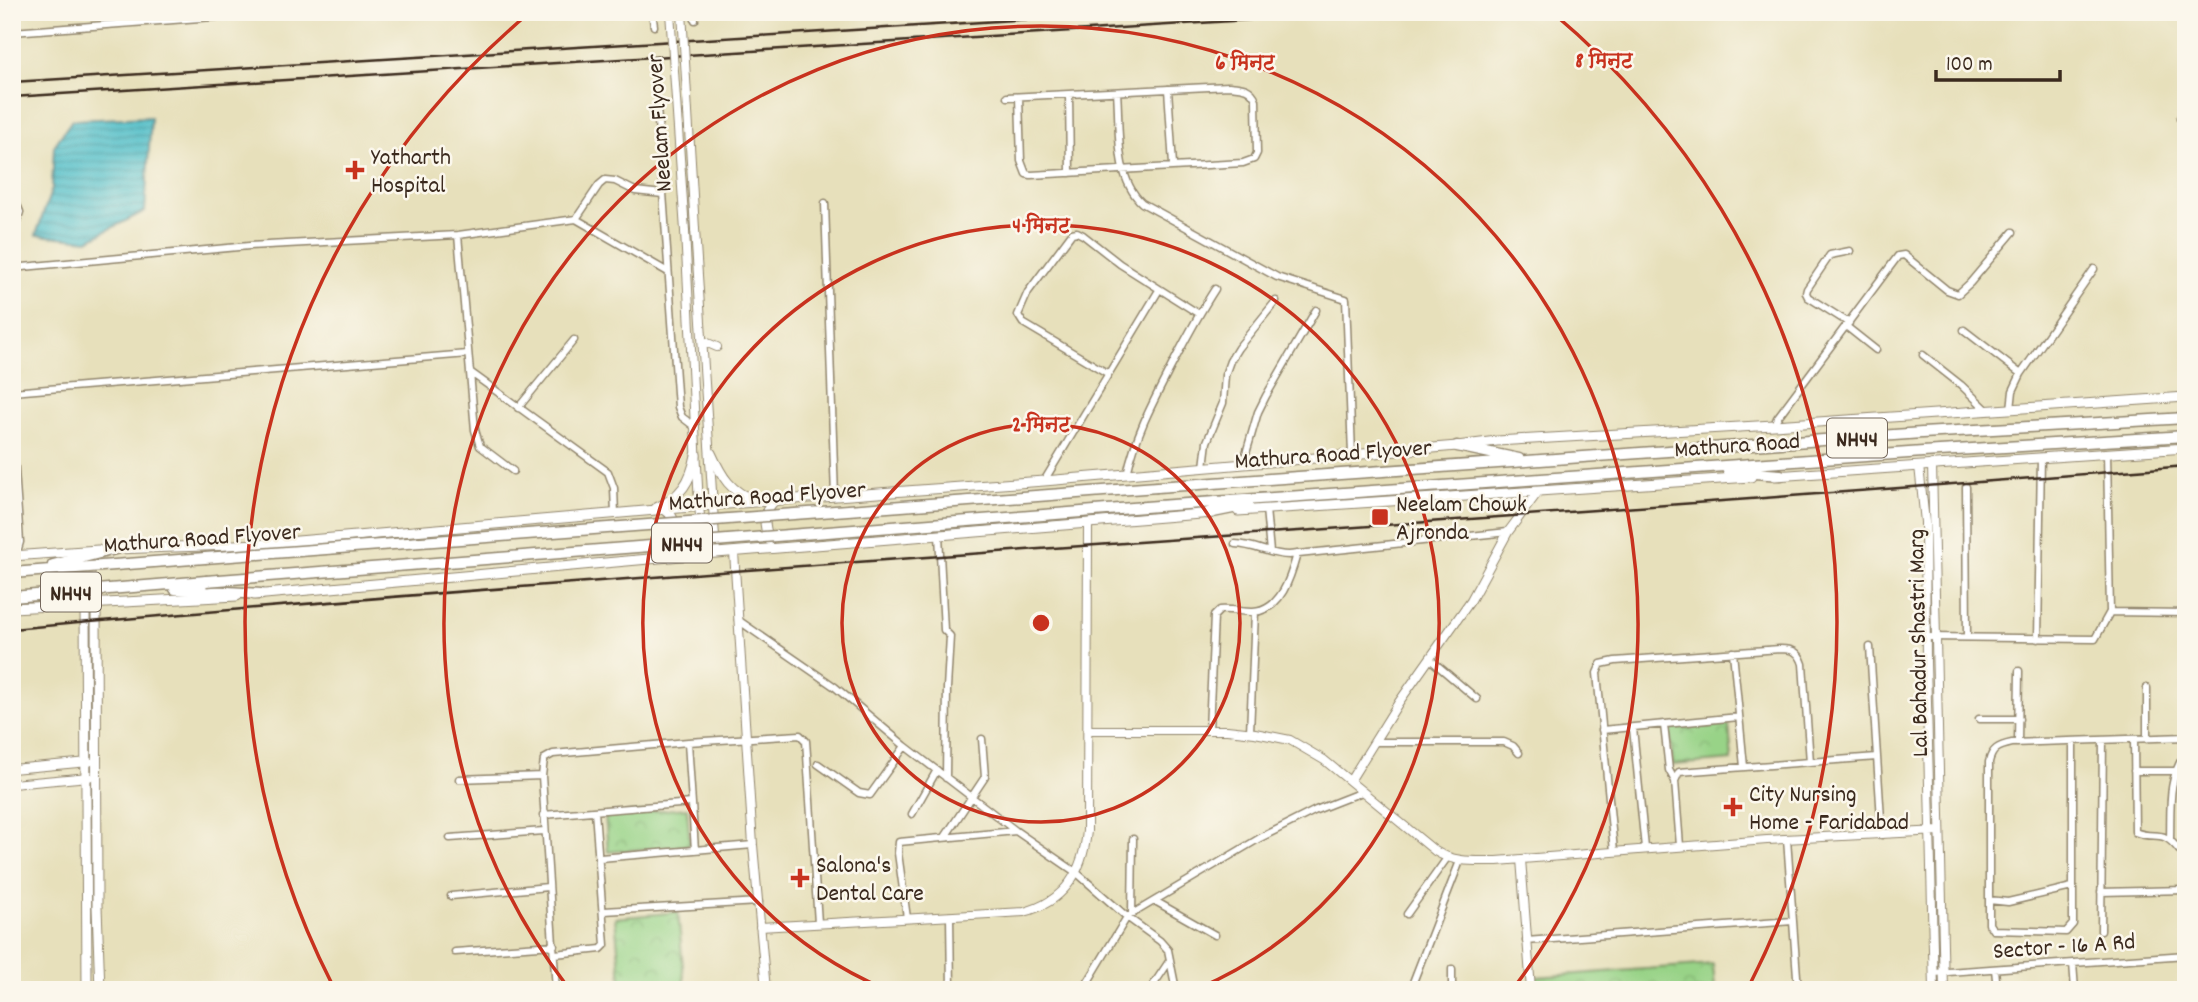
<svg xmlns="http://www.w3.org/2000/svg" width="2198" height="1002" font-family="Dekko,'Playpen Sans Deva',sans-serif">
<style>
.park{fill:url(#park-crowns);stroke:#6a7e52;stroke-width:2}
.water{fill:url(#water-rules);stroke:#467474;stroke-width:2}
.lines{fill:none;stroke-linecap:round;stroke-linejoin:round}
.minor-casing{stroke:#91856c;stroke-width:9}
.tertiary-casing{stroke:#91856c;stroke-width:10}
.secondary-casing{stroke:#91856c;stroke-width:11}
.trunk-casing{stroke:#91856c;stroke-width:13}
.minor{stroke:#fff;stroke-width:6}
.tertiary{stroke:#fff;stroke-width:8}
.secondary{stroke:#fff;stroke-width:9}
.trunk{stroke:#fff;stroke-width:10}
.rail{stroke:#3b2a1e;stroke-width:2.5}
.tertiary-bridge-casing{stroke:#91856c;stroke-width:10;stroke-linecap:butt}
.trunk-bridge-casing{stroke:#91856c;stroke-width:13;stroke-linecap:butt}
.tertiary-bridge{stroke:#fff;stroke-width:8}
.trunk-bridge{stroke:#fff;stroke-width:10}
.ring{fill:none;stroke:#c8321e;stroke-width:3.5}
.poi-dot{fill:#c8321e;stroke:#fbf7ec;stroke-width:2.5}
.labels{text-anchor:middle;stroke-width:5;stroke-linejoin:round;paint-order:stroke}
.shield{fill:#fbf7ec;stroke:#75685c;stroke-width:2}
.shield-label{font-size:23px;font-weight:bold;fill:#3b2a1e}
.street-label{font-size:24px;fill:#3b2a1e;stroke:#fbf7ec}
.poi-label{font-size:24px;fill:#3b2a1e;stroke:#fbf7ec;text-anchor:start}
.centre{fill:#c8321e;stroke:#fbf7ec;stroke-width:3.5}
.ring-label{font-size:21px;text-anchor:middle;font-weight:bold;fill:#c8321e;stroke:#fbf7ec;stroke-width:5;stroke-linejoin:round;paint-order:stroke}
</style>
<defs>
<pattern id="park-crowns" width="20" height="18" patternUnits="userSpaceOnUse" patternTransform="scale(1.75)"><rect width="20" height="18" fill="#98d387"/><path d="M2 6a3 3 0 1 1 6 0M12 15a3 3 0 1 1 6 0" fill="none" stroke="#84b574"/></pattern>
<pattern id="water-rules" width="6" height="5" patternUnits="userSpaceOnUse" patternTransform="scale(1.75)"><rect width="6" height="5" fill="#51bfc9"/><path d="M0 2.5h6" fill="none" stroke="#449ba3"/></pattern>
</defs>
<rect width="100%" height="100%" fill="#fbf7ec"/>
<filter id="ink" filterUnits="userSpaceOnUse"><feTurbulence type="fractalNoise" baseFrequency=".0143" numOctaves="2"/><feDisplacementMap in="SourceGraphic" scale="14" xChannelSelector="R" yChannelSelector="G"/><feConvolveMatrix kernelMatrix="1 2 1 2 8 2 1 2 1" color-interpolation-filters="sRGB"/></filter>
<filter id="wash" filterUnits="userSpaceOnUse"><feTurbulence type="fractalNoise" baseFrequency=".00686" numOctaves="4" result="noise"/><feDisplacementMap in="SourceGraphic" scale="28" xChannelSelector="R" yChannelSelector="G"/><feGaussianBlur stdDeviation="1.57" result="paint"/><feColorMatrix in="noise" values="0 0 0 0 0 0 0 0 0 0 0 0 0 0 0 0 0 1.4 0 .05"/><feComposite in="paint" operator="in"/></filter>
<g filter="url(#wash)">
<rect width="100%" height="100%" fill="#e7e0bb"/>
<path class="park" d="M1729 725 1732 760 1673 765 1670 729Z
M687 808 690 845 608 852 605 815Z
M678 912 685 990H622L615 918Z
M1713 964 1715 989 1747 987V990H1537L1536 977Z"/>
<path class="water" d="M151 117 145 211 88 240 36 235 52 188 54 146 72 120Z"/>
</g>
<g filter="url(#ink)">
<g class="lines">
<g class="minor-casing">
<path id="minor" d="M652 12 654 26
M694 12 695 20
M12 32 279 12
M1168 89 1173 165
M1117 92C1120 128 1114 177 1142 203L1277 277 1346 299 1352 454
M1069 94 1070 173
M1007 97 1229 86C1241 87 1251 87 1256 100L1257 153 1254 159 1243 163 1031 175 1026 174 1021 161 1019 97
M657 107 678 407 682 417 695 427
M2180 118H2186
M825 203 835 497
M12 205 18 207 20 212 12 237
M576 219 599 185 605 180 615 181 635 191 663 194
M458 235 475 430 480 446 513 471
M12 268 249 246 458 235 576 219 668 272
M1849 323 1808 297 1806 293 1807 289 1830 255 1850 251
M1847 327 1876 350
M1964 330 2021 374
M1923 355 1961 385 1987 410
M470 372 608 472 614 488 615 514
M1107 373 1023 323 1018 315 1028 292 1072 233 1077 232 1083 235 1120 264 1199 314
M12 392 468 354
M518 408 574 340
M2011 409 2013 391 2021 374 2094 269
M1774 425 1777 418 1898 256 1904 255 1947 290 1958 294 1970 283 2013 232
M12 426 20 542 16 555
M1243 464 1258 412 1266 396 1316 310
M1204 467 1207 442 1223 403 1225 375 1230 361 1238 348 1276 301
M1127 474C1136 434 1151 406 1170 369 1184 342 1198 315 1215 289
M1044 481 1159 290
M1966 487 1967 637
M1266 509 1270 552
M939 535 944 630 950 636 947 688 946 778
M1235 544C1257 545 1269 555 1289 555L1508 532
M2110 612 2186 613
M738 620 835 687 905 746 1016 831 1077 873 1127 917 1160 941 1168 950 1176 990
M1926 637 2095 639 2110 612 2107 453
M2038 639 2041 457
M1870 647 1882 835
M1733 652 1744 767
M1431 660 1477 699
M1979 719H2019
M1664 725 1669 770 1675 781
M1633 728 1645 848
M1209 730 1214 616 1220 610C1231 609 1242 612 1253 612 1281 611 1291 576 1297 554
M1602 730 1739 717
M1250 732 1255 612
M2134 739 2135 832C2156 841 2161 827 2179 850
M2147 739V688
M688 742 695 850
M1375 742H1504L1513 746 1519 753
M2073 742V924L2066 932 1993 930 1989 924V762C1992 749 1998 746 2012 743L2186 737
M2018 743 2019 671
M818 764 859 793 870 795 905 746
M2134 771H2175
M459 779 542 776
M912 814 937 770
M543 815 692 803
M945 837 985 777 982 739
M450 838 544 831
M1787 839 1798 990
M2170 839C2171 808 2167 778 2186 753
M1680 846 1675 781 1679 772 1877 757
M1614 851 1597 673 1601 664 1615 661 1780 649C1792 649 1799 651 1803 664L1810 762
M600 858 753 845
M2101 892 2185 890
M451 896 548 887
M1989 900 2008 902 2072 887
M1155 901 1215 935
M604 911 759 902
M1132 914 1133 839
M1407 914 1447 858
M950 916 951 990
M907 918 898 853 899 842 1016 831
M2101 931 2103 740
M1526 941 1793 921
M455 952 554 945
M555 954 601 949 605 945 595 811
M2073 963 2075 990
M1995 969 1997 990
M1934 973 2186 955
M556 990 542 776 544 759 553 754 688 742 800 735 806 741 807 755 818 923
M889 990 951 988
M1083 990 1127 917 1260 838 1316 810 1362 792
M1150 990 1170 960
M1410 990 1460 861
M1452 990V969"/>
</g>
<g class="tertiary-casing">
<path id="tertiary" d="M695 229 716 553
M685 231 699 506 704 554
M703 341 717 347
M1932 464 1944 990
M1919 466 1925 522 1926 662 1934 990
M734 552 753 845 766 990
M1088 730H1227L1255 733 1290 740 1324 760 1435 851C1454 863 1475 861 1497 861L1767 840 1939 831
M12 769 89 762
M1350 781 1399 702 1471 600 1508 532 1538 492
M12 784 89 777
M1521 859 1531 990
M760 927 1024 912C1066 901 1083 871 1087 831L1088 523"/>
</g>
<g class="secondary-casing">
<path id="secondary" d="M711 453C721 475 731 494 756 500
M1775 476 2186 448
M656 508C681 497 691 481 696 455
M664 509C678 518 678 534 672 548
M1238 511 1751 477
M769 540C764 525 762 514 773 502
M115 549 263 544 714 505 1044 481 1457 446 1497 441 1774 425 2186 397
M12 556 98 550
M254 595 704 554 1213 513
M85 603 87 990
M96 603 97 907 100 990
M12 608 237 596"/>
</g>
<g class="trunk-casing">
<path id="trunk" d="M1457 446 1519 459
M1728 471 1781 475
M1157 487 1922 433 2186 418
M1158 506 1923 452 2186 436
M1208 513 1248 505
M53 565 119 548
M12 573 205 558
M175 589 261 594
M12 597 206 581"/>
</g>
<use href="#minor" class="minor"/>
<use href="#tertiary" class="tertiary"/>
<use href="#secondary" class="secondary"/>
<use href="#trunk" class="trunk"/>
<path class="rail" d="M12 82 1145 12
M12 97 1377 12
M12 629C736 564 1462 524 2186 466"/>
<g class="tertiary-bridge-casing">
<path id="tertiary-bridge" d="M670 12 685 231
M682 12 695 229"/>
</g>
<g class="trunk-bridge-casing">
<path id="trunk-bridge" d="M205 558 1157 487
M206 581 1158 506"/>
</g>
<use href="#tertiary-bridge" class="tertiary-bridge"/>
<use href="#trunk-bridge" class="trunk-bridge"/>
</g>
</g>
<g class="ring">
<circle cx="1041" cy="623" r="199"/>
<path d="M885 989A398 398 0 1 1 1197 989"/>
<path d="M567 986A597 597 0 1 1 1515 986"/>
<path d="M332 984A796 796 0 0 1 529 13M1553 13A796 796 0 0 1 1750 984"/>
</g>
<g class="poi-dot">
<path d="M351.5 159.5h7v7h7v7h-7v7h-7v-7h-7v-7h7z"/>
<rect x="1371" y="508" width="18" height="18" rx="3.5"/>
<path d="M1729.5 796.5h7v7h7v7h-7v7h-7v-7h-7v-7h7z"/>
<path d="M796.5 867.5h7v7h7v7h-7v7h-7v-7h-7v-7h7z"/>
</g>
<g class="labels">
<g class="shield">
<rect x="1827" y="418.5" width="60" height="39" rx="5"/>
<rect x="652" y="523.5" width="60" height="39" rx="5"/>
<rect x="41" y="572.5" width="60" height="39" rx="5"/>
</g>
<g class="shield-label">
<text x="1857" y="446">NH44</text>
<text x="682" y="551">NH44</text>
<text x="71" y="600">NH44</text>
</g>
<g class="street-label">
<text transform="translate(658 123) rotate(-94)" y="8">Neelam Flyover</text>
<text transform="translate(1737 444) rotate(-4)" y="8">Mathura Road</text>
<text transform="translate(1333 453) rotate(-4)" y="8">Mathura Road Flyover</text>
<text transform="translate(767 495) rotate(-4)" y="8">Mathura Road Flyover</text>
<text transform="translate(202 537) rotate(-4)" y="8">Mathura Road Flyover</text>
<text transform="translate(1917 643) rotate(-91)" y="8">Lal Bahadur Shastri Marg</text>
<text transform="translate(2064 945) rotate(-4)" y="8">Sector - 16 A Rd</text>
</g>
<g class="poi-label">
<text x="371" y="164">Yatharth<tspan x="371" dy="28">Hospital</tspan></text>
<text x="1396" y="511">Neelam Chowk<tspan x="1396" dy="28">Ajronda</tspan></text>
<text x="1749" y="801">City Nursing<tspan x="1749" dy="28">Home - Faridabad</tspan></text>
<text x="816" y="872">Salona's<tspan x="816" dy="28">Dental Care</tspan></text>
</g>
</g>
<circle cx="1041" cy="623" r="10" class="centre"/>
<g class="ring-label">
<text x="1604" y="67">8 मिनट</text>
<text x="1245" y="69">6 मिनट</text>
<text x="1041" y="232">4 मिनट</text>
<text x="1041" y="431">2 मिनट</text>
</g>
<rect width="2198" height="1002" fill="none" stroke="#fbf7ec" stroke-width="42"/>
<path d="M1936 70v10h124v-10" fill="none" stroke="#3b2a1e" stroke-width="3.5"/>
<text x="1946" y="70" font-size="21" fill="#3b2a1e" stroke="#fbf7ec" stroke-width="5" paint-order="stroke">100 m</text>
</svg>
